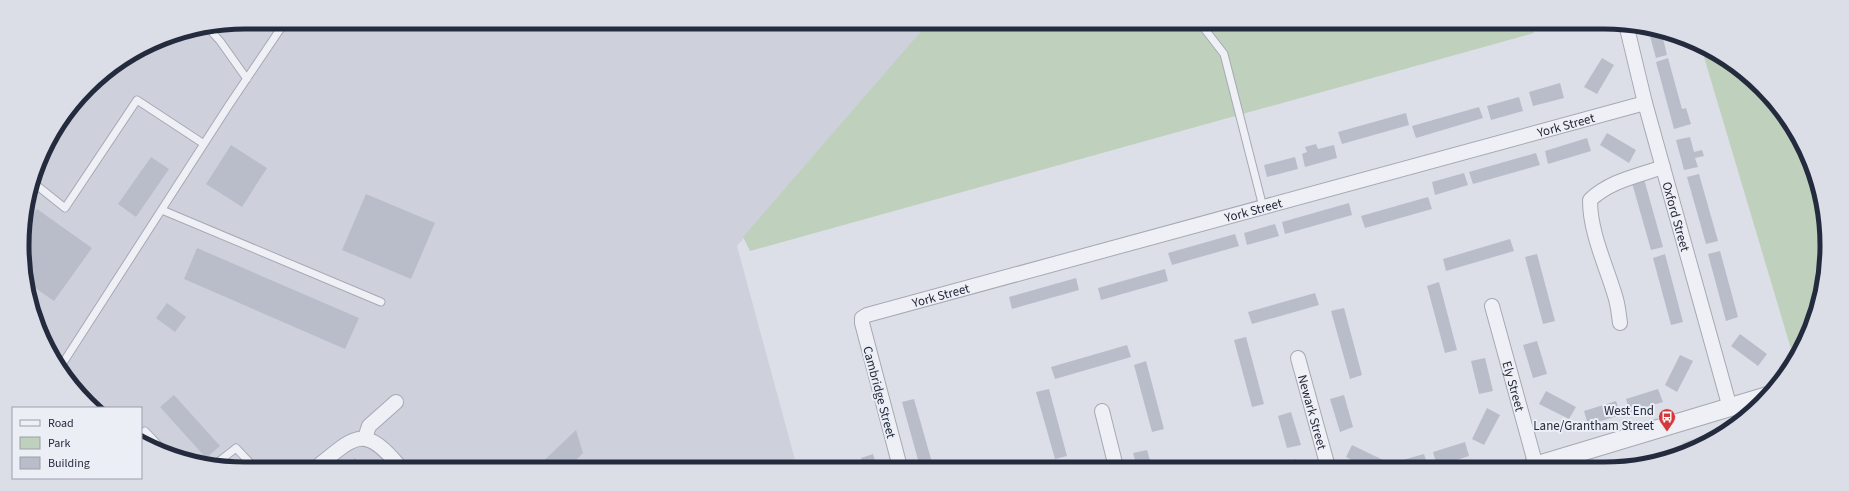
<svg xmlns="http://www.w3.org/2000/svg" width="1849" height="491" font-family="'Source Sans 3',sans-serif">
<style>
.built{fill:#ced1dc}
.green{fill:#bfd1bd}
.building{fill:#b9bdca}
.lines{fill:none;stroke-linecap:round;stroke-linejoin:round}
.service-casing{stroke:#a5a9b4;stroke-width:9}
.minor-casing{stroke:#a5a9b4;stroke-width:16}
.tertiary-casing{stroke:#a5a9b4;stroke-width:20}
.service{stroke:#eff0f5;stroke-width:7}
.minor{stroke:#eff0f5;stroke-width:14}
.tertiary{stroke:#eff0f5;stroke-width:18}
.labels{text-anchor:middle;stroke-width:4;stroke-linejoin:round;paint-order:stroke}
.street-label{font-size:13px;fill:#252b3e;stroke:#ebeef5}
.poi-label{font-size:13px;fill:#252b3e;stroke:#ebeef5;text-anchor:end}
.rim{fill:none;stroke:#252b3e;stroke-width:5}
</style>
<rect width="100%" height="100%" fill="#dcdfe7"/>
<path class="built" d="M246 22 928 23 737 246 797 467H216L141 441V408H98L68 382 30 304 22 231 45 146 98 78 160 39Z
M1731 426 1702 446 1687 451 1681 443Z"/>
<path class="green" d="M928 23 1532 24 1534 33 750 251 743 237Z
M1701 47 1715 52 1781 110 1819 188 1825 275 1804 345 1794 359Z"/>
<path class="building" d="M1589 24H1602L1603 26 1591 30Z
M1648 29 1662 34 1667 55 1656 58Z
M1602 58 1614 65 1597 94 1584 87Z
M1668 58 1682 109 1686 108 1691 124 1674 129 1656 62Z
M1560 83 1564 98 1533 106 1529 92Z
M1519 97 1523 111 1491 120 1487 106Z
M1479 107 1483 118 1416 138 1412 126Z
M1406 113 1409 125 1342 144 1338 132Z
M1607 133 1636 150 1629 163 1600 145Z
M1690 137 1694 152 1702 150 1704 156 1695 158 1698 167 1684 170 1676 140Z
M1587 138 1591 151 1548 164 1545 151Z
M1316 144 1318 149 1334 145 1337 158 1305 167 1302 154 1307 152 1305 147Z
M231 145 267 168 242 207 206 184Z
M1536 153 1540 165 1473 184 1469 172Z
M151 157 169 169 136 217 118 204Z
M1295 157 1298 169 1267 177 1264 165Z
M1464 173 1468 185 1435 195 1432 182Z
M1699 174 1718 241 1706 244 1687 177Z
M1644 179 1663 247 1651 250 1632 183Z
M366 194 435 223 411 279 342 250Z
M1428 197 1432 209 1365 228 1361 216Z
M1349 203 1352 215 1285 234 1282 222Z
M37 209 92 248 54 301 28 283 22 231 27 215 30 218Z
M1275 224 1279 236 1247 245 1244 233Z
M1235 234 1239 246 1172 265 1168 253Z
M1510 239 1514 251 1446 271 1443 259Z
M197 248 359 318 345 349 184 279Z
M1720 251 1738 317 1726 321 1708 254Z
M1537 254 1555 321 1543 324 1525 257Z
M1665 254 1683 322 1671 325 1653 258Z
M1165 269 1168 281 1101 300 1098 288Z
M1076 278 1079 290 1012 309 1009 297Z
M1439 282 1457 350 1445 353 1427 286Z
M1315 293 1319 305 1252 324 1248 312Z
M167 303 186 317 175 332 156 318Z
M1344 308 1362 375 1350 379 1331 311Z
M1740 334 1767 354 1758 366 1731 346Z
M1246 337 1264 404 1252 407 1234 340Z
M1537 341 1547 374 1533 378 1523 345Z
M1127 345 1131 357 1055 379 1051 367Z
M1680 355 1693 361 1677 392 1665 385Z
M1485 358 1493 391 1479 394 1471 361Z
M1146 361 1164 429 1152 432 1134 365Z
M1049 389 1067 456 1055 459 1036 392Z
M1658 389 1663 402 1630 412 1626 399Z
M1546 391 1576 407 1569 419 1539 404Z
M174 395 220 446 206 458 160 407Z
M1344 395 1353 427 1340 432 1330 399Z
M914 399 933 466 928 467H920L902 402Z
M1616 401 1621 415 1588 425 1584 411Z
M1487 408 1500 415 1484 445 1472 439Z
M1291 412 1301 445 1287 448 1278 416Z
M576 430 583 453 569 467H537Z
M1465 442 1469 456 1437 466 1433 452Z
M1352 445 1383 460 1379 467H1365L1346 457Z
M1147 450 1152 467H1137L1133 453Z
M873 454 877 467H864L861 458Z
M1424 454 1428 467H1393L1392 463Z
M355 458 362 467H344Z
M1295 459 1307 467H1289Z
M383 460 389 467H375Z"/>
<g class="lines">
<g class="service-casing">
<path id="service" d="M1200 23 1224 54 1263 207
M209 29 220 41 247 79
M35 184 65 208 137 100 204 144
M162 210 381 302
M61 366 229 105 285 22
M145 431 162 449
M213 466 236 448 254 467"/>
</g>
<g class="minor-casing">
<g id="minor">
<path id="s1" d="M1626 24 1645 103 1730 408"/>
<path id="s2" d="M1492 306 1536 466"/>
<path d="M1620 323C1619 315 1618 306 1616 299 1607 267 1590 234 1590 200 1610 181 1637 176 1663 167"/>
<path id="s3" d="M1298 358 1328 467"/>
<path d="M1102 411 1116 467"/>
<path d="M365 438 369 426 396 402"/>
<path d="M317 467C356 435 364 424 400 467"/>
<path id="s4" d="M900 467 862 323V318L867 315 1645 103"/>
</g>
</g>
<g class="tertiary-casing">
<path id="tertiary" d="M1531 467 1767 396"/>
</g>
<use href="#service" class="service"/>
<use href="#minor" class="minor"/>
<use href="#tertiary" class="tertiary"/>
</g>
<defs>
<g id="bus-pin" transform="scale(0.9)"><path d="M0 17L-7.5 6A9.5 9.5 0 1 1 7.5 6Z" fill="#d3393b" stroke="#ebeef5"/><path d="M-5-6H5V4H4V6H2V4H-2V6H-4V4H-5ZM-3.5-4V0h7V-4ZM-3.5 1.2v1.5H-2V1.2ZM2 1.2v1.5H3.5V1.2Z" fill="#fff"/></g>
</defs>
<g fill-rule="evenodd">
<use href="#bus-pin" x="1667" y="417"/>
</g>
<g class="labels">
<g class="street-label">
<text dy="5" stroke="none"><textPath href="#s4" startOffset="884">York Street</textPath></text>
<text dy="5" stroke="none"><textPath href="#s4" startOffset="560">York Street</textPath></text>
<text dy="5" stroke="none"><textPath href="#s1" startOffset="199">Oxford Street</textPath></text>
<text dy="5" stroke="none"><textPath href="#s4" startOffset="236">York Street</textPath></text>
<text dy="5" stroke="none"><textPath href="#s2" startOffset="83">Ely Street</textPath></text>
<text transform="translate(880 392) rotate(75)" y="5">Cambridge Street</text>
<text dy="5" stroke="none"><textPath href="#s3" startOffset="56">Newark Street</textPath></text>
</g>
<g class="poi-label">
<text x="1654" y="415">West End<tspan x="1654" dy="15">Lane/Grantham Street</tspan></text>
</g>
</g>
<path d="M0 0H1849V491H0ZM245 29H1604A216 216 0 0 1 1820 245V246A216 216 0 0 1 1604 462H245A216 216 0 0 1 29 246V245A216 216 0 0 1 245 29Z" fill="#dbdee6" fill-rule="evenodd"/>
<path class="rim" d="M245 29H1604A216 216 0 0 1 1820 245V246A216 216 0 0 1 1604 462H245A216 216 0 0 1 29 246V245A216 216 0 0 1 245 29Z"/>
<rect x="12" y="407" width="130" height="72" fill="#ebeef5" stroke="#9ca0ac"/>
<rect x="20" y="420" width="20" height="6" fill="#eff0f5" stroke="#9ca0ac"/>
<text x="48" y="427" font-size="12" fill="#252b3e">Road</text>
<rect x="20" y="437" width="20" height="12" fill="#bfd1bd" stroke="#9ca0ac"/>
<text x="48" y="447" font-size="12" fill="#252b3e">Park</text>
<rect x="20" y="457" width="20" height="12" fill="#b9bdca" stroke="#9ca0ac"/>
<text x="48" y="467" font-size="12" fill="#252b3e">Building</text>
</svg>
